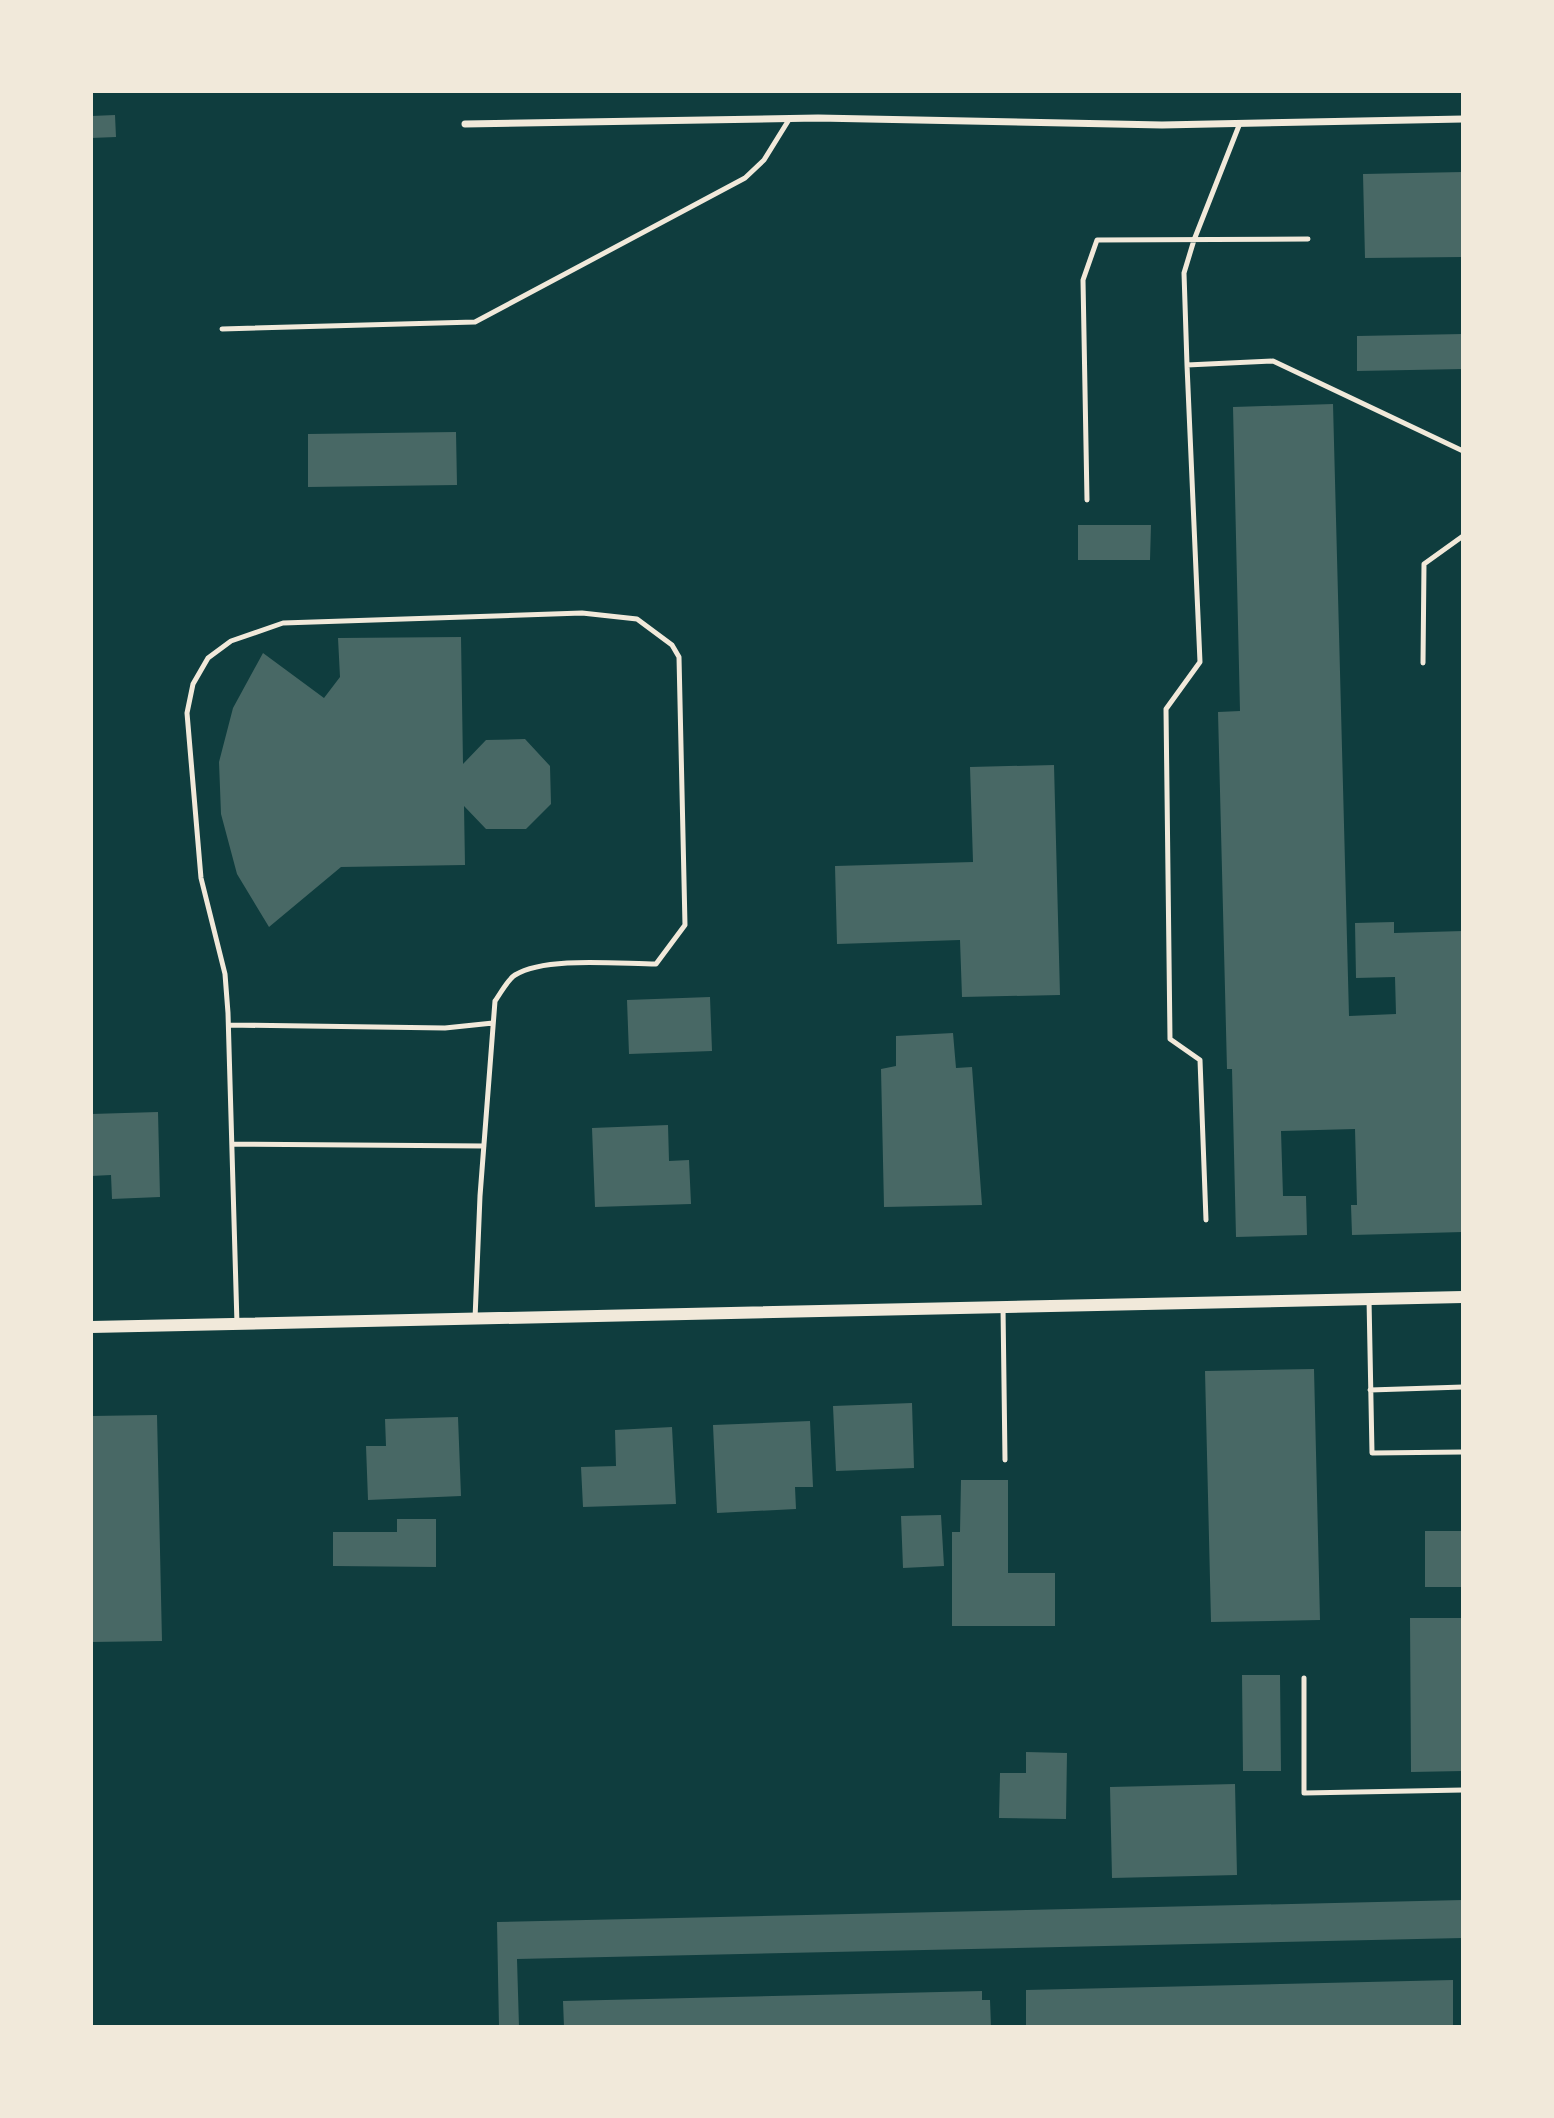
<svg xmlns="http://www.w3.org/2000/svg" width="1554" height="2118" font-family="'Roboto Serif',serif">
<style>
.building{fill:#486865}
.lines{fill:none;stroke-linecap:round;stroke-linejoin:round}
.service{stroke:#f1e9da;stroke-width:5}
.minor{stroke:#f1e9da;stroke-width:7}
.tertiary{stroke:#f1e9da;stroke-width:12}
</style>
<rect width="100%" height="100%" fill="#0f3d3e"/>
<path class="building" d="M115 115 116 137 91 138V116Z
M1463 172V257L1365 258 1363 174Z
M1463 334V369L1357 371V336Z
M1333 404 1349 1016 1396 1014 1395 977 1356 978 1355 923 1394 922V933L1463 931V1232L1352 1235 1351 1205H1357L1355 1129 1281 1131 1283 1196H1306L1307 1235 1236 1237 1232 1069H1227L1218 712 1240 711 1233 407Z
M456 432 457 485 308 487V434Z
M1078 525H1151L1150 560H1078Z
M461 637 463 764 486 740 525 739 550 766 551 804 526 829H486L464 806 465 865 341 867 269 927 237 874 221 814 219 762 233 708 263 653 324 698 340 677 338 638Z
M1054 765 1060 995 962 997 960 940 837 944 835 866 973 862 970 767Z
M710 997 712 1051 629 1054 627 1000Z
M953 1033 956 1068 972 1067 982 1205 884 1207 881 1069 896 1066V1036Z
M158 1112 160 1197 112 1199 111 1175 91 1176V1114Z
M668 1125 669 1161 689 1160 691 1204 595 1207 592 1128Z
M1314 1369 1320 1620 1211 1622 1205 1371Z
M912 1403 914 1468 836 1471 833 1406Z
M157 1415 162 1641 91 1642V1416Z
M458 1417 461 1496 368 1500 366 1446H386L385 1419Z
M810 1421 813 1487H795L796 1509 717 1513 713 1425Z
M672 1427 676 1504 583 1507 581 1467 616 1466 615 1430Z
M961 1480H1008V1573H1055V1626H952V1532H960Z
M941 1515 944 1566 903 1568 901 1516Z
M397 1519H436V1567L333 1566V1532H397Z
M1425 1531H1463V1587H1425Z
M1410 1618H1463V1771L1411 1772Z
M1242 1675H1280L1281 1771H1243Z
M1026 1752 1067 1753 1066 1819 999 1818 1000 1773H1026Z
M1235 1784 1237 1875 1112 1878 1110 1787Z
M1463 1900V1938L517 1959 519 2027H499L497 1922Z
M1453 1980V2026L1026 2027V1990Z
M982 1991V2000H990L991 2027H564L563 2001Z"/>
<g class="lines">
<path class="service" d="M1240 123 1194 240 1184 273 1187 365 1273 361 1463 451
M222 329 475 322 745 178 764 160 790 118
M1187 365 1200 662 1166 709 1170 1039 1200 1060 1206 1220
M1087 500 1083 280 1097 240 1308 239
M1423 663 1424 564 1463 536
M229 1025 445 1028 493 1023
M233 1144 484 1146
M1369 1299 1372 1453 1463 1452
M1003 1307 1005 1460
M237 1324 228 1013 225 974 201 878 187 713 193 684 208 658 231 641 283 623 582 613 637 619 672 645 679 657 685 925 656 964C620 964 546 956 515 975 507 980 501 993 495 1001L480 1196 475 1319
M1370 1390 1463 1387
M1304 1678V1793L1463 1790"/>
<path class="minor" d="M465 124 818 118 1162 125 1463 119"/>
<path class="tertiary" d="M91 1327 1463 1297"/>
</g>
<rect width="1554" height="2118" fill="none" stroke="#f1e9da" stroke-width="186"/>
</svg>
